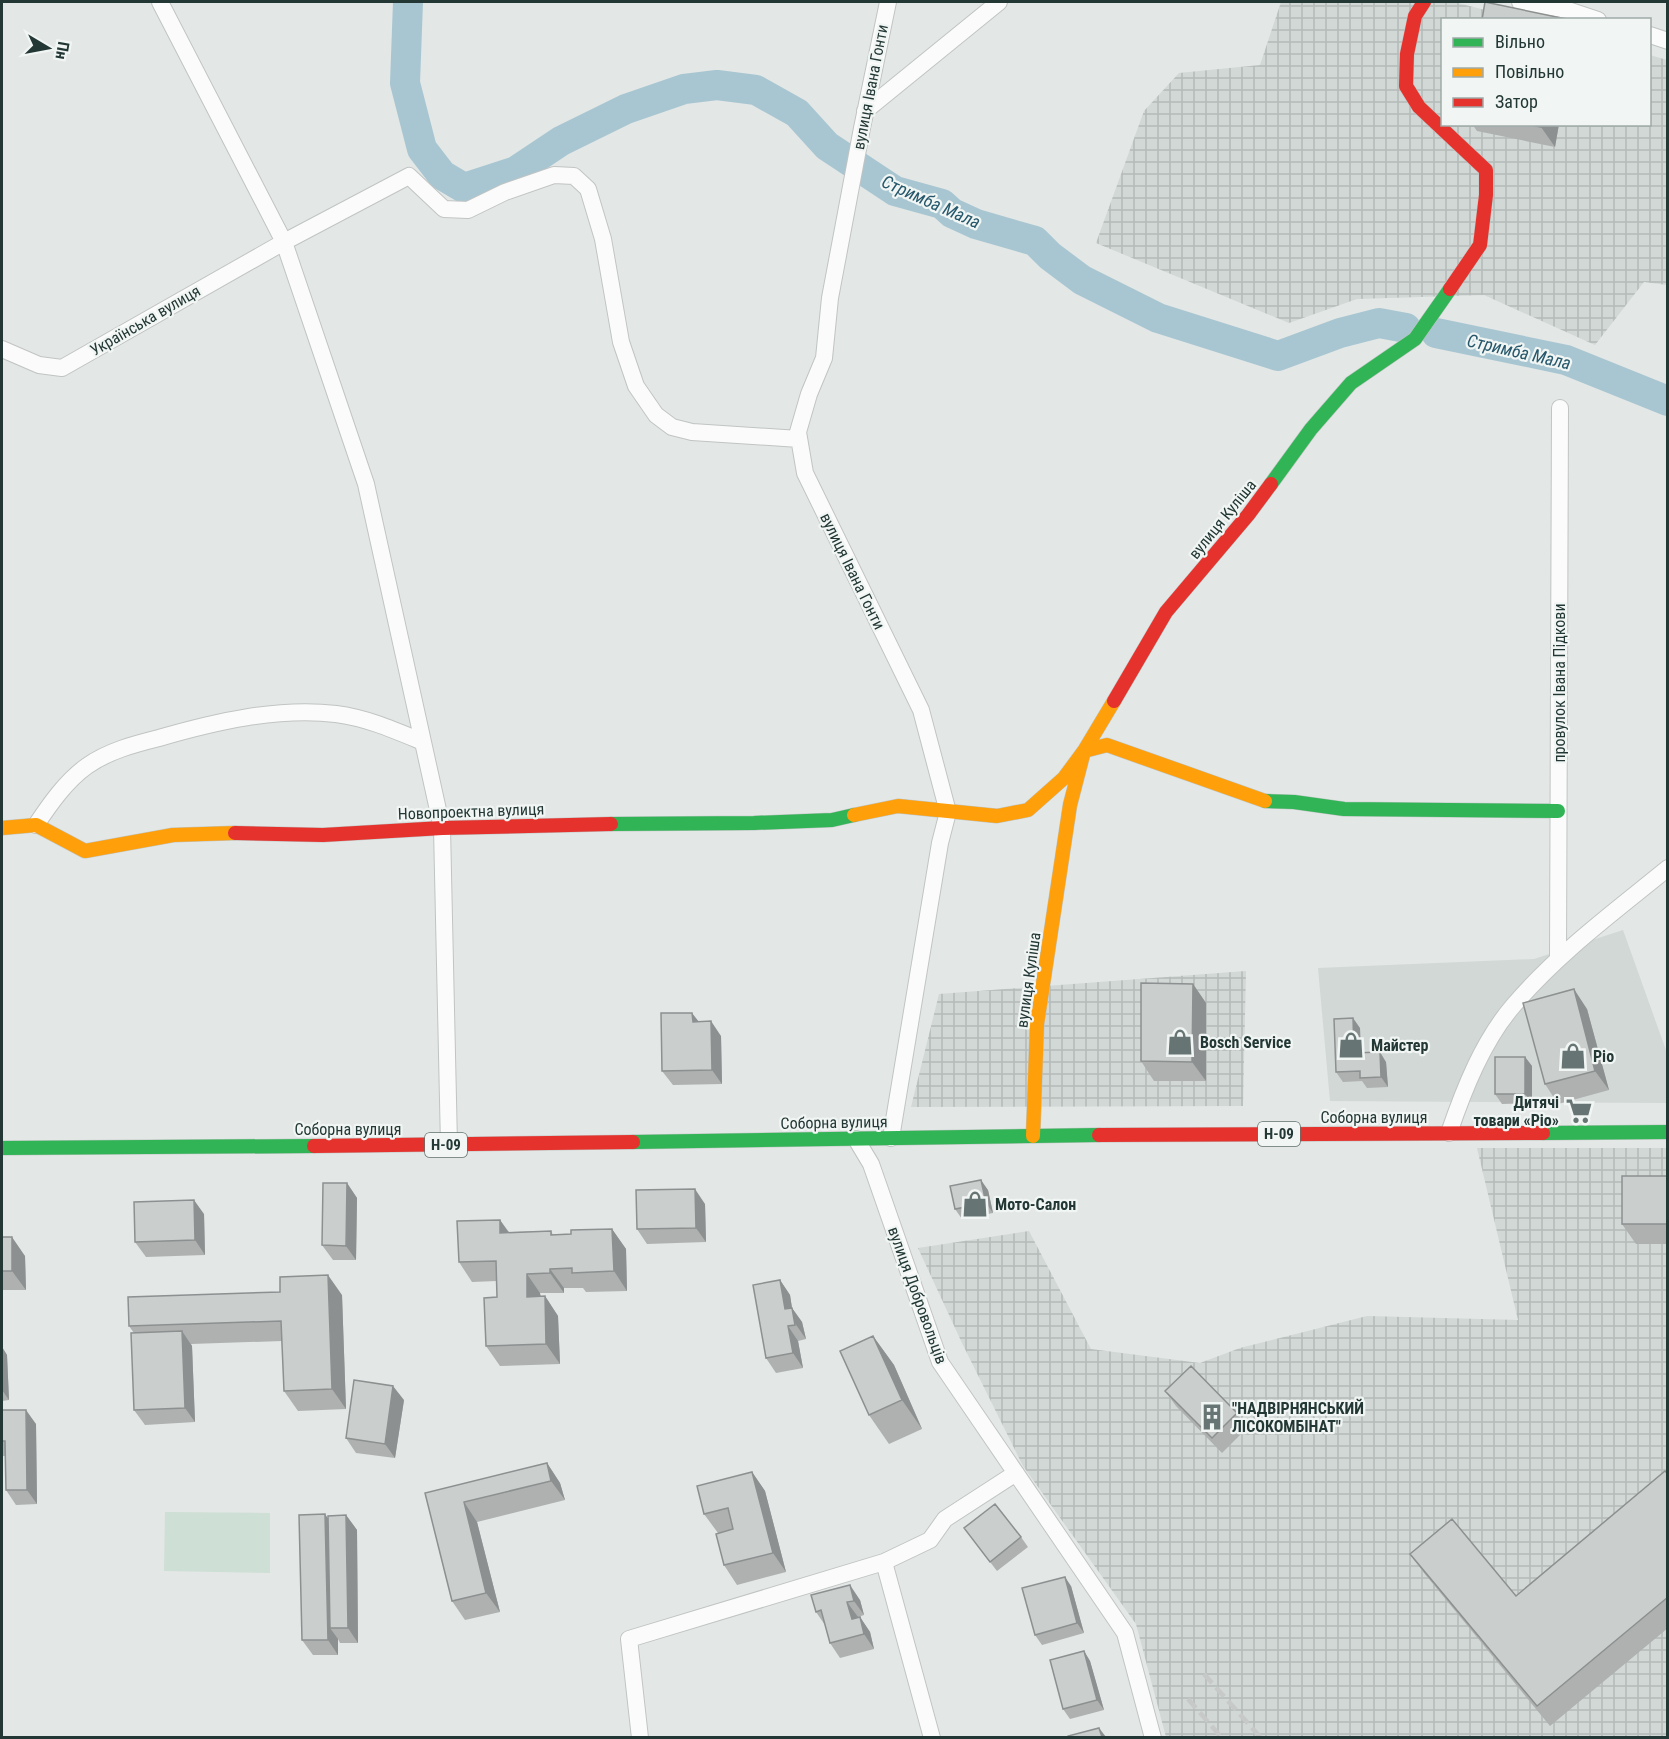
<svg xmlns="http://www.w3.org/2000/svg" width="1669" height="1739" font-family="'Roboto Condensed',sans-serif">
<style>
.built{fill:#d1d8d6}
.industrial{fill:url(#industrial-grid)}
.garden{fill:#cedfd5}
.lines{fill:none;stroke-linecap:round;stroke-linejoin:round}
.river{stroke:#a8c6d1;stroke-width:30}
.street-casing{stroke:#c0c4c3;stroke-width:18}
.fast-casing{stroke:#bfc5c3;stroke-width:15}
.slow-casing{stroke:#bfc5c3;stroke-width:15}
.jam-casing{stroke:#bfc5c3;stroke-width:15}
.street{stroke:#fbfbfb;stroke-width:16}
.fast{stroke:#30b455;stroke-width:14}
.slow{stroke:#ff9f0a;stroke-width:14}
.jam{stroke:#e5322d;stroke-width:14}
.rail{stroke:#c7c9c9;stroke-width:4.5;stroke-dasharray:12 6;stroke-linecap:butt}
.wall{fill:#aeb1b0}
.shaded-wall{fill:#8d9090}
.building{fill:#cacecd;stroke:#8d9090;stroke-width:1.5}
.labels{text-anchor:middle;stroke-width:4.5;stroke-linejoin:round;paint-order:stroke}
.shield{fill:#f1f6f4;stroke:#61716e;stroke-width:1.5}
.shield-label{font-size:15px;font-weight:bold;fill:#233835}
.street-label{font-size:16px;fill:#233835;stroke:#f1f6f4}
.poi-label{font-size:16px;font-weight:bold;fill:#233835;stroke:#f1f6f4;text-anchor:start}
.water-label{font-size:18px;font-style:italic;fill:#26576b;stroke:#f1f6f4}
</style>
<defs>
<pattern id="industrial-grid" width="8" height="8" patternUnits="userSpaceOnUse" patternTransform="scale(1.5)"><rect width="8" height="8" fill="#d1d8d6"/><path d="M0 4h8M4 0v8" fill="none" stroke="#b3bab8"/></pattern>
</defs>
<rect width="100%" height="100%" fill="#e3e7e6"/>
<path class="built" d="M1623 930 1667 1053V1103L1330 1101 1318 968 1534 959Z"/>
<path class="industrial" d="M1281 2H1454L1520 19 1442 20V124H1650V55L1667 60V285L1644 282 1595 345 1484 295 1357 299 1289 323 1096 243 1144 111 1179 73 1260 65Z
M1246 971 1243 1106 911 1107 939 994Z
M1477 1148H1667V1737H1166L1136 1624 1023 1466 962 1343 918 1248 1029 1231 1091 1349 1200 1363 1240 1348 1367 1316 1518 1320Z"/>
<path class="garden" d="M165 1512 270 1513V1573L164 1571Z"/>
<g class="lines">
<path class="river" d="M408 2 405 83 422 149 442 175 464 188 516 171 561 141 626 109 684 89 717 85 756 90 797 113 827 146 895 191 942 204 952 213 976 224 1035 241 1050 256 1082 280 1158 318 1278 356 1340 333 1379 323 1406 328
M1436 333 1566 360 1668 401"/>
<g class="street-casing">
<path id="street" d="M160 2 284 242 366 484 442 828 449 1145
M888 2 862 128 830 298 824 358 809 394 798 432 805 473 921 710 948 812 940 843 891 1138
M1520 2 1568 10 1598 20
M1650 35 1668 41
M865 111 999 2
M2 349 39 365 62 368 284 242 409 176 444 209 468 210 505 192 554 175 574 176 588 189 603 239 621 342 636 386 656 415 672 427 692 432 799 439
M36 825C50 804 66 781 87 766 108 751 135 744 159 738 214 722 278 707 336 714 367 718 394 730 423 742
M1558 958 1560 408
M1449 1133C1464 1089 1483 1041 1513 1006 1558 953 1614 912 1668 868
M856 1139 871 1164 940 1362 1125 1633 1153 1738
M884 1562 932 1738
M640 1738 629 1639 884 1562 930 1540 945 1519 1016 1473"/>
</g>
<g class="fast-casing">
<path id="fast" d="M1271 484 1311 429 1351 383 1415 339 1450 289
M1265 801 1294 802 1344 809 1558 811
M611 824 754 823 832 820 854 815
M1543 1133 1668 1132
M633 1142 1099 1135
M2 1148 314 1146"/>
</g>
<g class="slow-casing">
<path id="slow" d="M854 815 898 806 997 816 1028 810 1064 778 1084 751 1107 745 1265 801
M2 828 36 825 85 851 173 835 235 833
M1033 1136 1037 1024 1070 805 1084 751 1114 701"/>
</g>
<g class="jam-casing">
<path id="jam" d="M1424 2 1415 16 1407 54 1406 86 1419 107 1486 170V195L1480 245 1450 289
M1114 701 1166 612 1248 515 1271 484
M235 833 323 835 442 828 611 824
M1099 1135 1543 1133
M314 1146 633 1142"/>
</g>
<use href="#street" class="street"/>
<use href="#fast" class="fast"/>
<use href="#slow" class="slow"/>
<use href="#jam" class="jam"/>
<path class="rail" d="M1204 1674 1261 1738
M1188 1699 1222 1738"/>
</g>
<path class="wall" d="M1472 124H1559L1555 147 1477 131Z
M1193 984 1206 1003V1081H1154L1141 1061Z
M1587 1009 1609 1090 1558 1104 1545 1084Z
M1360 1028 1361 1053 1386 1062 1388 1087 1367 1088 1362 1081 1343 1082 1336 1072Z
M721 1036 722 1084 673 1085 662 1071Z
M1525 1057 1532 1066V1103L1502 1104 1495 1094Z
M1668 1176V1244H1636L1622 1224Z
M347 1183 357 1198 356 1260H333L322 1245Z
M988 1190 993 1213 962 1219 955 1209Z
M705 1204 706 1242 647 1244 637 1229Z
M204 1214 205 1255 146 1257 135 1242Z
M500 1220 509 1232 551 1231 553 1235 571 1234 612 1229 626 1249 627 1291 586 1292 583 1288H564V1293H540L541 1296H545L558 1316 560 1364 500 1366 486 1346 497 1297V1281L472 1282 459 1262Z
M2 1237 25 1256 26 1290H2Z
M780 1280 790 1295 792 1308 802 1322 806 1339 798 1341 803 1368 776 1373 766 1358Z
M342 1295 346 1409 298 1411 284 1391 282 1341 191 1344 192 1346 195 1422 145 1425 134 1410V1333L129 1326Z
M873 1336 894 1365 922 1429 889 1444 869 1415Z
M2 1347 7 1355 9 1400 2 1401Z
M1165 1391 1237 1413 1247 1428 1222 1453 1176 1406Z
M404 1400 395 1458 356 1453 346 1438Z
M2 1410 36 1424 37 1504 16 1505 6 1490V1456H2Z
M547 1463 560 1483 565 1500 477 1522 500 1612 465 1620 452 1601 425 1493Z
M752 1472 765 1491 786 1572 737 1585 724 1565 718 1533 704 1514Z
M1668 1474V1628L1550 1726 1424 1573 1410 1554 1516 1596Z
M346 1515 357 1530 358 1643H340L338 1639V1655H313L302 1640 328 1519Z
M964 1528 1021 1537 1028 1547 997 1571Z
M1071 1586 1084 1633 1042 1645 1035 1635Z
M811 1595 860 1600 864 1615 858 1617H860L870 1632 874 1649 840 1658 830 1643 825 1625 816 1612Z
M1084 1651 1090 1661 1104 1710 1070 1719 1063 1709Z"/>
<path class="shaded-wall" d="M1542 124H1559L1555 147 1541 127Z
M1193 984 1206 1003V1081L1192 1062Z
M1574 989 1587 1009 1609 1090 1595 1071Z
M692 1013 703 1027 693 1022Z
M1353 1018 1360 1028 1361 1063 1354 1053Z
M711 1021 721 1036 722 1084 712 1070Z
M1380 1052 1386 1062 1388 1087 1381 1077Z
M1525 1057 1532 1066V1103L1525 1094Z
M981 1180 988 1190 993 1213 986 1203Z
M347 1183 357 1198 356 1260 346 1246Z
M695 1189 705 1204 706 1242 696 1228Z
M194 1200 204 1214 205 1255 195 1240Z
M500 1220 513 1239 500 1233Z
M612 1229 626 1249 627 1291 614 1271Z
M12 1237 25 1256 26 1290 12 1271Z
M550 1269 564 1288V1293L550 1273Z
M527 1274 540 1293 541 1316 527 1297Z
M328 1275 342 1295 346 1409 332 1389Z
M780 1280 790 1295 792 1308 802 1322 806 1339 785 1309Z
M545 1296 558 1316 560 1364 546 1344Z
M788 1326 798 1341 803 1368 793 1353Z
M182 1331 192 1346 195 1422 185 1408Z
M873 1336 894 1365 922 1429 902 1400Z
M2 1347 7 1355 9 1400 2 1390Z
M393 1386 404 1400 395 1458 385 1444Z
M26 1410 36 1424 37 1504 27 1490Z
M547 1463 560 1483 565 1500 551 1481Z
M752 1472 765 1491 786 1572 773 1553Z
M464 1502 477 1522 500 1612 486 1593Z
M325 1514 335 1529 330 1628 338 1639V1655L328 1640Z
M346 1515 357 1530 358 1643 348 1628Z
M1065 1577 1071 1586 1084 1633 1077 1623Z
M850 1585 860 1600 864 1615 854 1601Z
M847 1602 858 1617 852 1619Z
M860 1617 870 1632 874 1649 864 1634Z
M1084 1651 1090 1661 1104 1710 1097 1700Z
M1099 1728 1106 1737H1102Z"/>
<path class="building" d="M1485 2 1571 20H1482Z
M1528 124H1542L1541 127Z
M1141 983 1193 984 1192 1062 1141 1061Z
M1574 989 1595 1071 1545 1084 1523 1003Z
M661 1013H692L693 1022 711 1021 712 1070 662 1071Z
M1353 1018 1354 1053 1380 1052 1381 1077 1360 1078V1071L1336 1072 1334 1019Z
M1495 1057H1525V1094H1495Z
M1622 1176H1668V1224H1622Z
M981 1180 986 1203 955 1209 950 1186Z
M323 1183H347L346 1246 322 1245Z
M695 1189 696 1228 637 1229 636 1190Z
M194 1200 195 1240 135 1242 134 1202Z
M500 1220V1233L551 1231V1235L571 1234V1230L612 1229 614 1271 572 1273V1268L550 1269V1273L527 1274V1297L545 1296 546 1344 486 1346 484 1298 497 1297 496 1261 459 1262 457 1221Z
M2 1237H12V1271H2Z
M328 1275 332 1389 284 1391 281 1321 129 1326 128 1297 280 1292V1277Z
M780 1280 785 1309 792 1308 795 1325 788 1326 793 1353 766 1358 753 1285Z
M182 1331 185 1408 134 1410 131 1333Z
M873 1336 902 1400 869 1415 840 1351Z
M1191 1366 1237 1413 1212 1438 1165 1391Z
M354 1380 393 1386 385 1444 346 1438Z
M2 1410H26L27 1490H6L5 1441H2Z
M547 1463 551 1481 464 1502 486 1593 452 1601 425 1493Z
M1665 1471 1668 1474V1597L1537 1706 1410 1554 1452 1519 1516 1596Z
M752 1472 773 1553 724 1565 716 1534 733 1529 728 1508 704 1514 697 1486Z
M995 1504 1021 1537 990 1562 964 1528Z
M325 1514 328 1640H302L299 1515Z
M346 1515 348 1628H330L328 1516Z
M1065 1577 1077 1623 1035 1635 1022 1588Z
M850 1585 854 1601 847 1602 852 1619 860 1617 864 1634 830 1643 821 1610 816 1612 811 1595Z
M1084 1651 1097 1700 1063 1709 1050 1660Z
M1099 1728 1102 1737H1068V1736Z"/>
<defs>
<g id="shop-bare" transform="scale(2.07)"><path d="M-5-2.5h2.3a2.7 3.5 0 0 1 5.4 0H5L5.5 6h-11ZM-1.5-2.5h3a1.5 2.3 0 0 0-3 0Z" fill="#667573" stroke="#f1f6f4" stroke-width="2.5" paint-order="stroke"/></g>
<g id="supermarket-bare" transform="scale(2.07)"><path d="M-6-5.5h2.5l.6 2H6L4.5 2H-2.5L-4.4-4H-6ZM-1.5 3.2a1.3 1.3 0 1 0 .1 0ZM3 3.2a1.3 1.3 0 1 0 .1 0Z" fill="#667573" stroke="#f1f6f4" stroke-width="2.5" paint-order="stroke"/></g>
<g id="building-bare" transform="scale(2.07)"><path d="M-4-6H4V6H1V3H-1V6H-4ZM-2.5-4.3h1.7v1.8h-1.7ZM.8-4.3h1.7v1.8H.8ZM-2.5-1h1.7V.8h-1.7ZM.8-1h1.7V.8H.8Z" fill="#667573" stroke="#f1f6f4" stroke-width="2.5" paint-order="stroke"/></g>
</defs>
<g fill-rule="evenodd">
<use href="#shop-bare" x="1180" y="1042"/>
<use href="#shop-bare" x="1351" y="1045"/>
<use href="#shop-bare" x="1573" y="1056"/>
<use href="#supermarket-bare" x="1579" y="1111"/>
<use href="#shop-bare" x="975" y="1204"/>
<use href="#building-bare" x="1212" y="1417"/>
</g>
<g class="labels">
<g class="shield">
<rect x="1258" y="1122" width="42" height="24" rx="4.5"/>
<rect x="425" y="1133" width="42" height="24" rx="4.5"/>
</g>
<g class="shield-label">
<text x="1279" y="1139">Н-09</text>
<text x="446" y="1150">Н-09</text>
</g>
<g class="street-label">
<text transform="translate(870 87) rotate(-79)" y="6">вулиця Івана Гонти</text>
<text transform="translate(145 320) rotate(-30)" y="6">Українська вулиця</text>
<text transform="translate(1222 519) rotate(-51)" y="6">вулиця Куліша</text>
<text transform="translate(853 571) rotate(64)" y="6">вулиця Івана Гонти</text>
<text transform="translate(1559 683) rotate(-90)" y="6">провулок Івана Підкови</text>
<text transform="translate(471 811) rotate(-2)" y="6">Новопроектна вулиця</text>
<text transform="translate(1028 980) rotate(-82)" y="6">вулиця Куліша</text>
<text x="1374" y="1123">Соборна вулиця</text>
<text transform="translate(834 1122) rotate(-1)" y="6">Соборна вулиця</text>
<text x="348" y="1135">Соборна вулиця</text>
<text transform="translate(918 1295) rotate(70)" y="6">вулиця Добровольців</text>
</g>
<g class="poi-label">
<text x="1200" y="1048">Bosch Service</text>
<text x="1371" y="1051">Майстер</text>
<text x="1593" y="1062">Ріо</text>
<text x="1559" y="1108" text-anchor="end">Дитячі<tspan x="1559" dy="18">товари «Ріо»</tspan></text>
<text x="995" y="1210">Мото-Салон</text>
<text x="1232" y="1414">"НАДВІРНЯНСЬКИЙ<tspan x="1232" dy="18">ЛІСОКОМБІНАТ"</tspan></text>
</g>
<g class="water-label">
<text transform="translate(931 202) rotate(24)" y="6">Стримба Мала</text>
<text transform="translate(1519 352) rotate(13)" y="6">Стримба Мала</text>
</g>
</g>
<rect width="1669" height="1739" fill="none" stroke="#233835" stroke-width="6"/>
<rect x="1441" y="18" width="210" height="108" fill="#f1f6f4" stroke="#9faaa8" stroke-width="1.5"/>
<rect x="1453" y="38" width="30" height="9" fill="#30b455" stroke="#9faaa8" stroke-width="1.5"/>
<text x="1495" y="48" font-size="18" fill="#233835">Вільно</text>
<rect x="1453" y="68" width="30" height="9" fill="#ff9f0a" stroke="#9faaa8" stroke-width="1.5"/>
<text x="1495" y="78" font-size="18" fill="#233835">Повільно</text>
<rect x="1453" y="98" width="30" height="9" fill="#e5322d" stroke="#9faaa8" stroke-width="1.5"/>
<text x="1495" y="108" font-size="18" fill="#233835">Затор</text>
<g transform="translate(48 48) rotate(100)" stroke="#f1f6f4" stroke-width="4.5" paint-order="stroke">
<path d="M0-4.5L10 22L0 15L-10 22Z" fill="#233835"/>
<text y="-9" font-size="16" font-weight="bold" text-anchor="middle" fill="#233835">Пн</text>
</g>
</svg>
